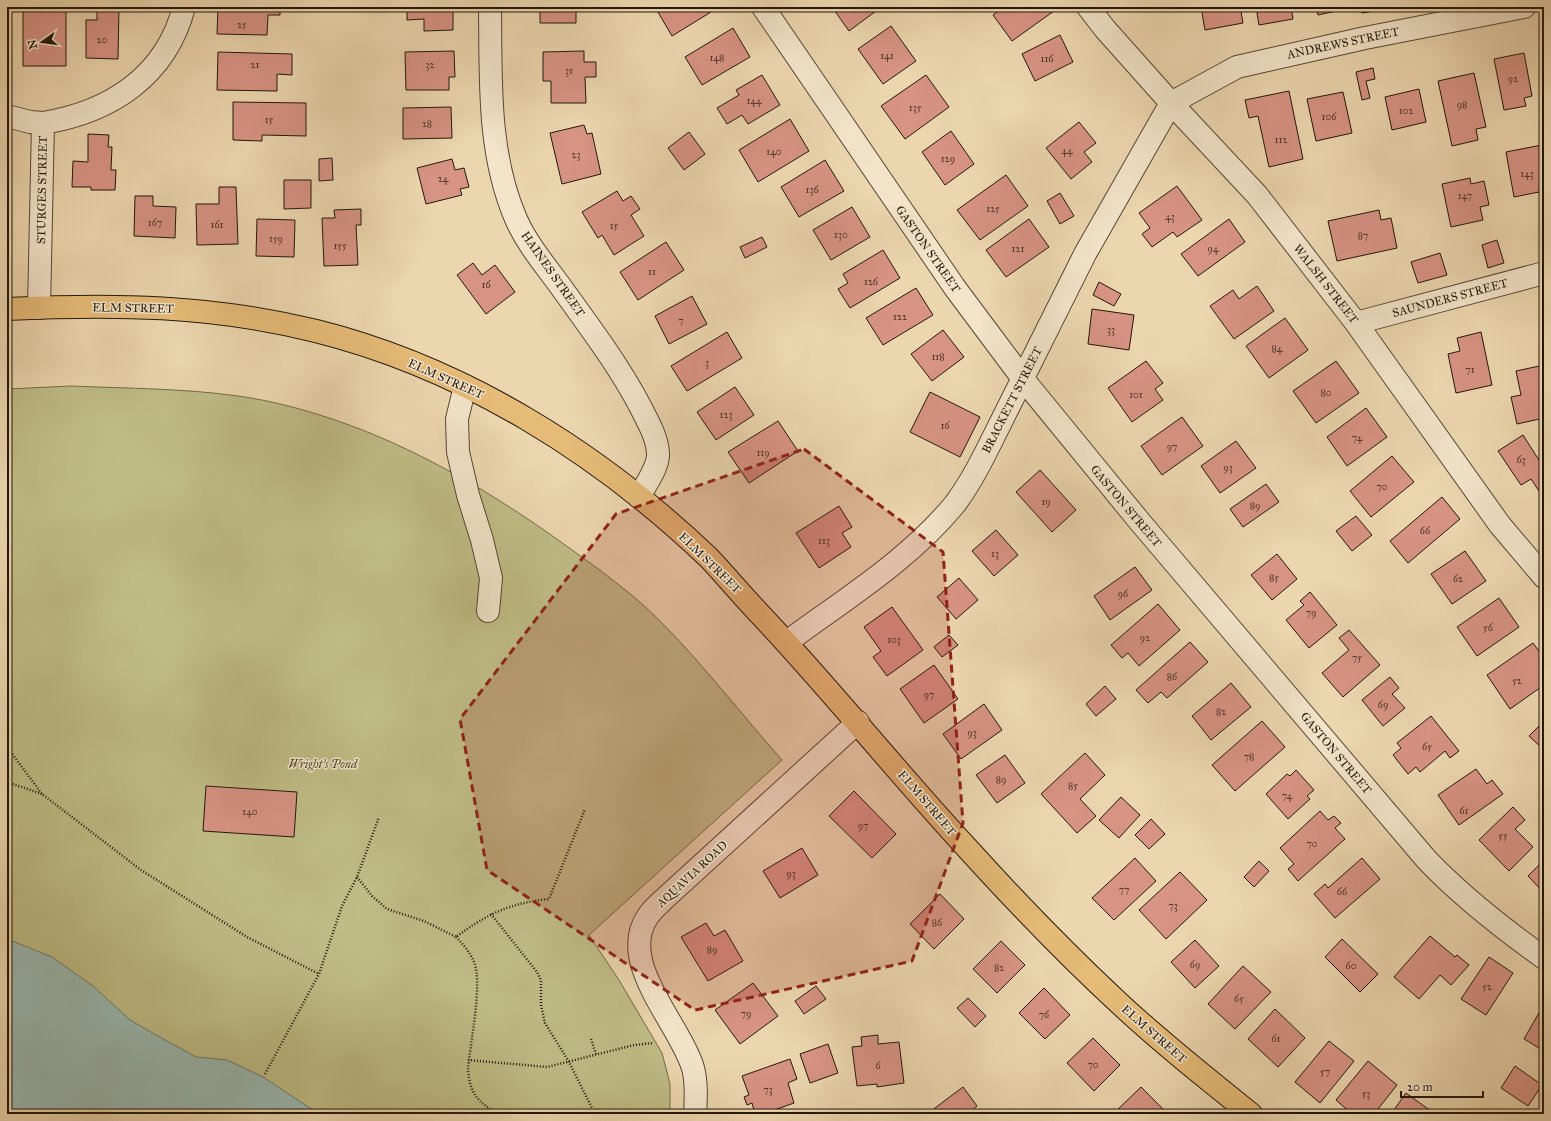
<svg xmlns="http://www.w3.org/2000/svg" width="1551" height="1121" font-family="'IM FELL Great Primer',serif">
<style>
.green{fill:#bfbc85;stroke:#706a48}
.water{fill:#99b8b0;stroke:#69786e}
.building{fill:#d79384;stroke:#21170c}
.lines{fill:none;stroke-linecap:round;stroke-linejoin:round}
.minor-casing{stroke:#544734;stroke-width:24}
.major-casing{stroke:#21170c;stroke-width:24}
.path{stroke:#21170c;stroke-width:2.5;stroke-dasharray:1 2;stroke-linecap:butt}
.minor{stroke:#f3e4ca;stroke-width:22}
.major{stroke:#e6bb77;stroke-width:22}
.marked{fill:#8f2418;fill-opacity:0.2;stroke:#8f2418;stroke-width:3;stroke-dasharray:8 5;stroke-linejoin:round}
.labels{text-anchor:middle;stroke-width:3;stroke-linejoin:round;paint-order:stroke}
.number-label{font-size:10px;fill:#4e362a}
.street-label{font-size:12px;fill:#21170c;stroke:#f3e4ca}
.park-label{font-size:12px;font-style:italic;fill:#504930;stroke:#f3e4ca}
</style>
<rect width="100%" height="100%" fill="#ecd6ae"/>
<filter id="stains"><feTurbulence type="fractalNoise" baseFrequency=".005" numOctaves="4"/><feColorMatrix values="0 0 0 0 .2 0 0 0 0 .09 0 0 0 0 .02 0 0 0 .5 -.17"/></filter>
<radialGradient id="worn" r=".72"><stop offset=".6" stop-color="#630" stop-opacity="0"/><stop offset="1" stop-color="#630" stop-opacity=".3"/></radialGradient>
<path class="green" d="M71 386C139 389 210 388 276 403 384 428 479 483 568 547 600 570 632 593 660 621 703 664 741 714 782 760L589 935 619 980 662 1053 670 1084V1114H7V389Z"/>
<path class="water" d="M7 939 52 957 93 986 130 1020 149 1031 196 1057 227 1060 263 1077 319 1114H7Z"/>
<path class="building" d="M7 7H11V30H7Z
M23 7H66V66H23Z
M97 7H119L118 59 86 58V20H97Z
M218 7H280V15H268L267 35 217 34Z
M407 7H453V30L424 31V19L407 20Z
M540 7H576V23H540Z
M655 7H708L711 12 672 36Z
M832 7H873L876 11 849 31Z
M1004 7H1052L1054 11 1012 41 993 15Z
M1201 7H1240L1243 23 1205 30Z
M1256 7H1291L1293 19 1259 25Z
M1316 7H1345V9L1318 15Z
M1361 7H1381V10L1362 13Z
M891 26 916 61 883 84 858 49Z
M733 28 750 57 702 85 685 57Z
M1060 35 1073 62 1035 81 1022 54Z
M454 51 455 77H449V90H406L405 52Z
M584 51V62H596V77H585L586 103H551V81H543V52Z
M218 52 292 54V75L277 74V91L217 90Z
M1524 53 1532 96 1524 98 1526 106 1504 110 1494 59Z
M1373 68 1375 79 1366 81 1370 98 1362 100 1356 72Z
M1474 73 1486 127 1476 129 1478 140 1452 146 1438 81Z
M762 75 780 105 748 124 742 115 727 124 717 108 739 95 736 90Z
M926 75 949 107 905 139 881 106Z
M1419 89 1426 122 1392 130 1385 97Z
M1289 91 1303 159 1269 167 1258 116 1249 118 1245 100Z
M1343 92 1352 133 1316 141 1307 99Z
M233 102 306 103V136L262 135V141L233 140Z
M451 107 452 138 403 139V108Z
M790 119 809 151 758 182 739 150Z
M1079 122 1096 143 1084 152 1092 162 1071 179 1046 148Z
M584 125 587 134 592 133 601 174 562 184 550 133Z
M951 131 974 164 945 185 922 152Z
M689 132 705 154 684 170 668 148Z
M88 134 109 135 108 147H112L111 170H116L115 190H91V187H72L73 161 88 162Z
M1542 145 1544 191 1514 197 1506 152Z
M332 158 333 180 319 181V159Z
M452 159 455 170 464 168 469 187 460 189 462 195 426 204 417 168Z
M825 160 844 191 799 217 781 187Z
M1006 175 1028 206 980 240 957 210Z
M1470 178 1471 184 1484 181 1489 205 1480 207 1483 220 1451 227 1442 184Z
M284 180H311V208L284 209Z
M1177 186 1202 220 1177 237 1173 232 1152 247 1142 234 1150 228 1139 213Z
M219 187H236L238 244 197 245 196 204H219Z
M617 191 623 201 631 196 640 209 631 215 644 236 614 255 602 235 598 238 582 212Z
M1060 193 1074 216 1060 224 1047 201Z
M135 196H153V206L176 207 175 238 134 236Z
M852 207 870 237 831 260 813 230Z
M361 209V225H356L358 265 324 266 322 218H335L334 210Z
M1379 210 1381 220 1391 218 1397 248 1337 261 1328 221Z
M257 219 295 220 294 257 256 256Z
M1029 219 1049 247 1006 277 986 250Z
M1229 219 1245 242 1198 276 1181 254Z
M762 237 767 247 745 258 740 247Z
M1497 240 1504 263 1488 268 1482 245Z
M666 242 684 270 638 300 620 272Z
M883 250 900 278 850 308 838 289 848 283 843 274Z
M1440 253 1447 275 1418 283 1411 262Z
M473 263 482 275 495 265 515 292 486 314 457 275Z
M1099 282 1121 294 1114 306 1093 295Z
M1257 286 1274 311 1234 339 1210 306 1233 290 1239 299Z
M916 288 933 315 883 345 866 318Z
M692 296 707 324 669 344 655 316Z
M1092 309 1134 315 1129 350 1088 344Z
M1285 318 1308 350 1269 378 1246 346Z
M943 330 964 357 932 381 911 354Z
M727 332 742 358 687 391 671 366Z
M1481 332 1492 385 1456 393 1448 354 1460 351 1457 338Z
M1146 361 1163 383 1155 389 1163 400 1132 422 1108 388Z
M1336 361 1359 393 1316 423 1293 391Z
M1544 365V418L1517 424 1511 397 1521 395 1516 371Z
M735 387 754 415 716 440 697 412Z
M930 392 980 417 960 457 910 432Z
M1366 408 1387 437 1347 466 1327 437Z
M1182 417 1203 446 1162 475 1141 446Z
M778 421 798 451 749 483 728 452Z
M1523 435 1544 468V488L1539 491 1531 479 1521 485 1498 451Z
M1236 441 1256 468 1220 493 1201 466Z
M1392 456 1414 482 1371 517 1350 491Z
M1040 470 1076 510 1052 532 1016 492Z
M1266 484 1279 502 1243 527 1230 509Z
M1442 497 1460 519 1408 563 1390 541Z
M839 506 852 527 842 533 851 547 819 568 796 533Z
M1356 516 1372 535 1352 551 1336 531Z
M996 530 1018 555 994 576 972 551Z
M1465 551 1486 581 1452 604 1431 574Z
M1277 554 1297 579 1272 600 1251 575Z
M1135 567 1152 590 1110 620 1094 596Z
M959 578 978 600 956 619 937 597Z
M1310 592 1337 625 1309 648 1286 620 1304 605 1300 601Z
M1499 598 1519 627 1477 656 1457 627Z
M1158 604 1180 630 1139 666 1128 653 1122 658 1111 645Z
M892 607 923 650 887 676 873 657 881 651 864 627Z
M1349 630 1380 665 1343 697 1322 673 1349 650 1339 638Z
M949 635 958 645 942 657 934 647Z
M1190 642 1208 662 1167 698 1161 692 1148 703 1136 690Z
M1533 643 1544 658V685L1510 709 1487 675Z
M934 665 958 699 924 723 900 689Z
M1390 677 1399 688 1392 694 1405 708 1383 726 1362 700Z
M1231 683 1251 707 1211 740 1192 716Z
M1105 686 1116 699 1096 716 1086 704Z
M984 704 1002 730 961 759 943 734Z
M1431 716 1459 751 1450 758 1445 751 1420 772 1416 767 1408 774 1393 755 1401 748 1397 743Z
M1262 721 1285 747 1235 791 1212 765Z
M1544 721V750L1529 736Z
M1085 753 1105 775 1080 799 1096 816 1077 833 1041 794Z
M1005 755 1025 783 997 803 976 775Z
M1476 769 1487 784 1492 780 1503 794 1459 825 1438 795Z
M1296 770 1314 790 1307 796 1310 799 1288 819 1266 794 1287 774 1290 776Z
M206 786 297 792 294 837 203 831Z
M854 791 896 834 872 858 829 816Z
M1121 797 1140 815 1119 838 1099 820Z
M1513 807 1525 820 1515 829 1533 847 1509 871 1479 840Z
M1320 811 1328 820 1334 816 1341 823 1335 828 1345 839 1298 881 1288 869 1294 864 1280 848Z
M1151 819 1165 834 1149 849 1135 835Z
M802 848 818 875 780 898 763 871Z
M1135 858 1156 881 1114 920 1092 898Z
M1362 858 1380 879 1335 918 1314 894 1325 884 1328 888Z
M1544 860V893L1528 876Z
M1259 861 1269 871 1254 887 1244 877Z
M1180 872 1207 900 1166 939 1139 910Z
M940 894 964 919 934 949 910 924Z
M706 923 714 936 725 930 743 961 708 981 681 937Z
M1430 936 1455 957 1457 955 1469 965 1451 985 1440 975 1419 999 1394 977Z
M1342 939 1378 974 1360 992 1325 957Z
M1195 940 1219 966 1195 988 1171 962Z
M1001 941 1025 965 997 993 973 969Z
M1489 957 1513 973 1486 1015 1461 999Z
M1243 966 1271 992 1235 1029 1208 1004Z
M753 983 778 1016 740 1044 715 1010Z
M816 986 826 999 804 1014 795 1001Z
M1044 988 1070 1015 1045 1039 1019 1013Z
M968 998 986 1016 975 1027 957 1008Z
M1544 1004V1051L1524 1039Z
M1275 1009 1305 1038 1278 1067 1248 1039Z
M878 1035V1044L899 1042 904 1083 877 1087V1084L857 1086 852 1047 862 1046 861 1037Z
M1093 1038 1120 1065 1094 1091 1067 1063Z
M1329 1041 1354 1061 1320 1103 1295 1082Z
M828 1044 838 1073 810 1083 800 1054Z
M790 1059 797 1079 788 1083 794 1103 763 1114H755L752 1103 747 1105 744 1097 749 1095 742 1076Z
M1368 1061 1397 1085 1374 1114H1352L1336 1100Z
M1515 1066 1542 1085 1528 1106 1501 1088Z
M963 1087 977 1106 967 1114H927Z
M1141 1087 1168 1114 1114 1113Z
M1406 1093 1435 1114H1391Z"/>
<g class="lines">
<g class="minor-casing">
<path id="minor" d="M490 7C491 78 487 152 516 219 527 244 545 265 561 287 588 325 618 364 640 406 647 420 657 436 658 453 659 467 645 485 639 497
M763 7 955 288 1023 379 1140 522 1426 859C1461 896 1502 928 1544 958
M1088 7 1105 29 1171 103 1257 195 1356 323 1500 525 1544 577
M7 116 30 122 43 123
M39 308 43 123C111 112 166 76 184 7
M1356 323 1544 273
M465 386 457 419 458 452 468 495 482 540 491 578 488 611
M787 642C845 599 909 560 955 504 967 488 977 470 986 452L1085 254 1171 103 1237 67 1365 38 1524 7
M695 1114C696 1099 697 1083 693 1068 680 1024 616 962 648 916 652 910 658 905 663 900L858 722"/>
</g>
<g class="major-casing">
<path id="major" d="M7 309C114 304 211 305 316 331 464 368 599 453 709 558 725 575 740 593 756 610 829 687 895 770 967 848 1016 902 1067 955 1120 1004 1162 1043 1206 1078 1251 1114"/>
</g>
<path class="path" d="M7 747 42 794 141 870 247 937 319 974
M7 782 42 794
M357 877 372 896 387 909 424 921 456 937C487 914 510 903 549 899L585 809
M491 914 537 972 541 980V1005L545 1023 569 1062 595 1114
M456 937C463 944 470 952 474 962 483 983 470 1044 468 1070 470 1094 478 1102 498 1114
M591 1039 596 1054
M468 1060 547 1067 634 1045 653 1043
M265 1074 319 974 342 906 357 877 379 817"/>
<use href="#minor" class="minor"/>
<use href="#major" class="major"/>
</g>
<path class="marked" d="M804 449 943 552 963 823 912 961 695 1010 487 870 460 719 616 514Z"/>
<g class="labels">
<g class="number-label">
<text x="242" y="28">25</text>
<text x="102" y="43">20</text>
<text x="887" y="59">141</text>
<text x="717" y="61">148</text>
<text x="1047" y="62">116</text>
<text x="255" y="68">21</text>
<text x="430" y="68">32</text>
<text x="569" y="74">31</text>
<text x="1513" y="82">92</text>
<text x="754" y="104">144</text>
<text x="1462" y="108">98</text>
<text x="915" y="111">135</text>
<text x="1406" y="114">102</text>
<text x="1329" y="120">106</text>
<text x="269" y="123">15</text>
<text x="427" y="127">28</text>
<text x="1281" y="143">112</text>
<text x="1067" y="154">44</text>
<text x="774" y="155">140</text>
<text x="576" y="158">23</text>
<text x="948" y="162">129</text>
<text x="1527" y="177">143</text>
<text x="443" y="182">24</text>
<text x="812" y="193">136</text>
<text x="1465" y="199">147</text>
<text x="993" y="212">125</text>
<text x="1170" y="220">43</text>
<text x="155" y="226">167</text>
<text x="217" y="228">161</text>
<text x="614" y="229">15</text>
<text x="841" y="238">130</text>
<text x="1363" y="239">87</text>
<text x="276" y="242">159</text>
<text x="340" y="249">155</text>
<text x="1018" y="252">121</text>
<text x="1213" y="252">94</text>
<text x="652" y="275">11</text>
<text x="871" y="285">126</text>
<text x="486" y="288">16</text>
<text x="900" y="320">122</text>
<text x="681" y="324">7</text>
<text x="1111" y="333">33</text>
<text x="1277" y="352">84</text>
<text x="938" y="360">118</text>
<text x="707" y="366">3</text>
<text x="1470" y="373">71</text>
<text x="1326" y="396">80</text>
<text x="1136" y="398">101</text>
<text x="726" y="418">123</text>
<text x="945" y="429">16</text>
<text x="1357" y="441">74</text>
<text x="1172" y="450">97</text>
<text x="763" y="456">119</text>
<text x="1521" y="463">63</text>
<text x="1228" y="471">93</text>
<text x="1382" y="490">70</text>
<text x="1046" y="505">19</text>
<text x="1255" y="509">89</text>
<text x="1425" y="534">66</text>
<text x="824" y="544">113</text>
<text x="995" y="557">13</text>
<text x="1274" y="581">85</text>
<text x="1458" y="582">62</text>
<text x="1123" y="597">96</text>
<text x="1311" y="616">79</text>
<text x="1488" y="631">56</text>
<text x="1145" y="641">92</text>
<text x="894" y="643">103</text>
<text x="1357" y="661">75</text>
<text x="1172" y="680">86</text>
<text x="1517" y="684">52</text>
<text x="929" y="698">97</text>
<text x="1383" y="708">69</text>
<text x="1221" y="715">82</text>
<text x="972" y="736">93</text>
<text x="1427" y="750">65</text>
<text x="1249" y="760">78</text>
<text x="1001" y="783">89</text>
<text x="1073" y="789">85</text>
<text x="1287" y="799">74</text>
<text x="1464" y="814">61</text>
<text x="250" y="815">140</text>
<text x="863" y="829">97</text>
<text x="1503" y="839">55</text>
<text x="1312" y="847">70</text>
<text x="791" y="877">93</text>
<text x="1124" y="893">77</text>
<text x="1342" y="895">66</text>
<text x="1173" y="909">73</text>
<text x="937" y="926">86</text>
<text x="712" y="953">89</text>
<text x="1195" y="968">69</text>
<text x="1351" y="969">60</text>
<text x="999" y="971">82</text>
<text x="1487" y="990">52</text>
<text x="1239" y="1002">65</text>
<text x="746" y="1017">79</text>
<text x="1044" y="1018">76</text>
<text x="1276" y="1042">61</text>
<text x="1093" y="1068">70</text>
<text x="878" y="1069">6</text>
<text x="1325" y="1075">57</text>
<text x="768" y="1093">73</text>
<text x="1366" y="1097">53</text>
</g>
<g class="street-label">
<text transform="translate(1343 43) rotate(-12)" y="4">ANDREWS STREET</text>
<text transform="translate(42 190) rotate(-89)" y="4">STURGES STREET</text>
<text transform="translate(928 249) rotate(55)" y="4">GASTON STREET</text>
<text transform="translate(553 274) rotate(55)" y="4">HAINES STREET</text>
<text transform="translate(1326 284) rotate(52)" y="4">WALSH STREET</text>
<text transform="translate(1450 298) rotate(-15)" y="4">SAUNDERS STREET</text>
<text transform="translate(133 308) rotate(1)" y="4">ELM STREET</text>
<text transform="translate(446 379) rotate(24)" y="4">ELM STREET</text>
<text transform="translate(1012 400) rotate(-63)" y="4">BRACKETT STREET</text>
<text transform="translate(1126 506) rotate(50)" y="4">GASTON STREET</text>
<text transform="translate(710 563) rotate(44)" y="4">ELM STREET</text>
<text transform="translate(1336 753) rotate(50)" y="4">GASTON STREET</text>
<text transform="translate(927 803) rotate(49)" y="4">ELM STREET</text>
<text transform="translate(692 874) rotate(-43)" y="4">AQUAVIA ROAD</text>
<text transform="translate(1154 1034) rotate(41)" y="4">ELM STREET</text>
</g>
<g class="park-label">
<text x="323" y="768">Wright's Pond</text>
</g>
</g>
<rect width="1551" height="1121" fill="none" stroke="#ecd6ae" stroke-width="24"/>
<rect x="8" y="8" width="1535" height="1105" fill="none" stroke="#21170c" stroke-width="2"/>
<rect x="12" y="12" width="1527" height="1097" fill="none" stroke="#21170c"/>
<g transform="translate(42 42) rotate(256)" stroke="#f3e4ca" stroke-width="3" paint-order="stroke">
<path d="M0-3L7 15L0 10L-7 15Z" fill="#21170c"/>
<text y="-6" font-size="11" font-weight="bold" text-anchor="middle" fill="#21170c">N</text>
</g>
<path d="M1401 1091v6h82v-6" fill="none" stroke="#21170c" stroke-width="2"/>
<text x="1407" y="1091" font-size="12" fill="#21170c" stroke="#f3e4ca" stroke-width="3" paint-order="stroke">20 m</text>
<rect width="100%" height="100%" filter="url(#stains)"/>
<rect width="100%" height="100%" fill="url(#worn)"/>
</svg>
